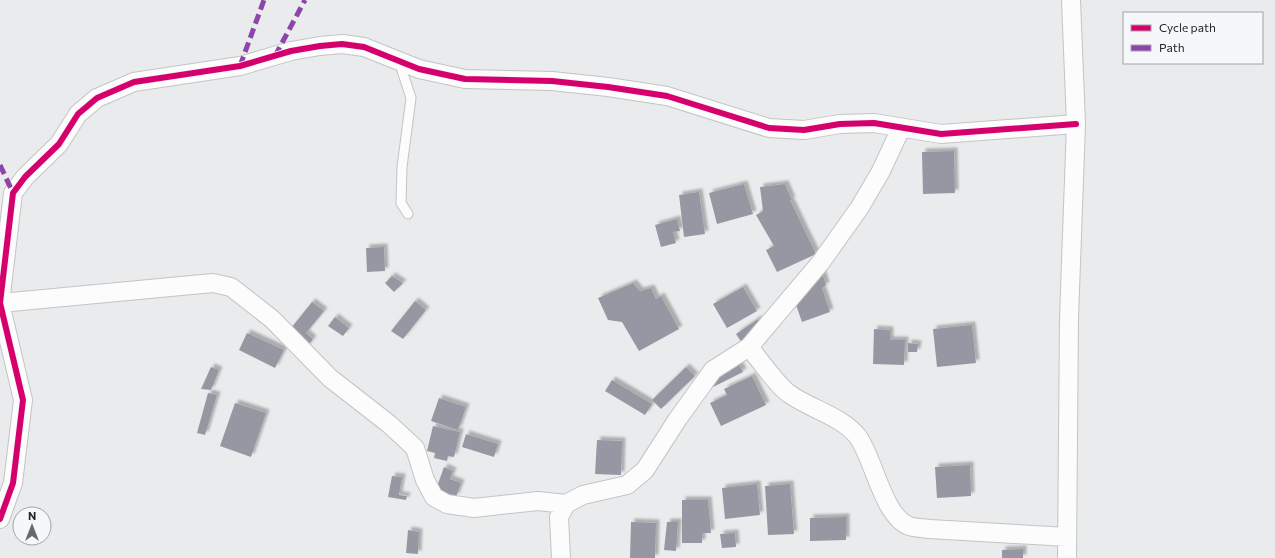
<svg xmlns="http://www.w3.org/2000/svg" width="1275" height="558" font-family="Commissioner,sans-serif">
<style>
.building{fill:#9697a2;filter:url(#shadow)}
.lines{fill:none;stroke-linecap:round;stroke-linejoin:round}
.service-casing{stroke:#c3c4c5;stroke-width:11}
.minor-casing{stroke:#c3c4c5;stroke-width:20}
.service{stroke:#fcfcfc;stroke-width:9}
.minor{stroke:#fcfcfc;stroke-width:18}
.quiet{stroke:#8e44ad;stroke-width:5;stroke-dasharray:10 5;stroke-linecap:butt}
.cycleway-casing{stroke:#f6f7fa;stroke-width:8}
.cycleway{stroke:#d6006c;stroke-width:6}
</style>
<defs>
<filter id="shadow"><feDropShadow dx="3.5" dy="-3.5" stdDeviation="1" flood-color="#0004"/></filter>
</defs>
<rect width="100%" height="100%" fill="#eaebec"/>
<path class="building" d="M954 151 955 193 923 194 922 152Z
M744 184 753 214 717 224 709 193Z
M785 184 792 200H790L816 254 777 272 766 250 774 246 756 215 763 211 760 187Z
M699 192 705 234 684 237 679 195Z
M677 219 680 231 673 232 676 243 661 247 655 225Z
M384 247 385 271 367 272 366 248Z
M822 273 826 285 822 288 830 312 802 322 789 285Z
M392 276 403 283 394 292 385 283Z
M633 283 640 291 651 288 656 299 661 296 679 329 639 351 622 322 608 320 598 298Z
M743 287 757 311 727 328 713 304Z
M415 301 426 310 403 339 391 331Z
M312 302 324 311 306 333 313 339 306 348 288 332Z
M335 317 349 328 343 336 328 326Z
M758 319 764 328 756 334 763 344 749 354 736 334Z
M972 325 976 363 937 367 933 329Z
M874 329 890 330V340H905L904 365 873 364Z
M247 333 284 350 275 368 239 350Z
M908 343 918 344 917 352H908Z
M737 360 743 372 707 390 701 378Z
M211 367 219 370 211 390 201 389Z
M686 367 695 376 661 409 652 400Z
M752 376 766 405 721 426 710 403 727 395 724 389Z
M612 380 652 404 645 415 605 391Z
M208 393 217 395 205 435 197 433Z
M439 398 466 407 458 430 431 421Z
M235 403 266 413 251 457 220 446Z
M433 426 460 432 454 457 448 456 447 461 434 458 435 453 427 451Z
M466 434 498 444 494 457 462 447Z
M597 440 622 441 621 475 595 474Z
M970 465 971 496 937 498 935 467Z
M444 467 453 471 450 479 461 483 456 497 451 495 447 504 433 498Z
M392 476 402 477 399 495 407 496 406 500 388 497Z
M757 484 760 515 725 519 722 488Z
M790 484 794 534 768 535 765 486Z
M682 500H708L711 533H702V543H682Z
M846 517V540L810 541V518Z
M631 522 656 523 655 558H630Z
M667 522H678L676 551 664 550Z
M408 530 419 532 418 554 406 553Z
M735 533 736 547 722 548 720 534Z
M1023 549V558H1002V550Z"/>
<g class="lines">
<g class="service-casing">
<path id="service" d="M399 61 411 98 402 167 401 203 408 214"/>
</g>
<g class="minor-casing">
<path id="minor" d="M0 303 213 283 231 287 272 319 330 378 389 424 415 448 425 480 434 497 447 504 474 508 538 501 566 504
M749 347C759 359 779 388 791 395 811 409 843 417 858 437 874 459 883 516 909 526 915 528 923 528 930 529L1067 537
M0 519 13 483 23 400 0 303 13 193 25 177 59 144 78 114 97 98 134 82 240 66 291 51 320 46 342 44 364 47 419 69 465 79 552 81 608 87 667 96 769 128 804 130 840 124 874 123 941 134 1076 124
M561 558 559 517 566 504 583 495 627 485 645 470 677 420 713 370 749 347 821 262 860 207 881 171 901 128
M1067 558 1069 318 1076 124 1071 0"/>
</g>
<use href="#service" class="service"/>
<use href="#minor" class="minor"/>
<path class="quiet" d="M275 56 305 0
M240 66 264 0
M0 165 13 193"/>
<g class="cycleway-casing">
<path id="cycleway" d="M0 519 13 483 23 400 0 303 13 193 25 177 59 144 78 114 97 98 134 82 240 66 291 51 320 46 342 44 364 47 419 69 465 79 552 81 608 87 667 96 769 128 804 130 840 124 874 123 941 134 1076 124"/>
</g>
<use href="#cycleway" class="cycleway"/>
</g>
<rect x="1123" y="12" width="140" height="52" fill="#f6f7fa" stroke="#a2a2a4"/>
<rect x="1131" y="25" width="20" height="6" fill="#d6006c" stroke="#a2a2a4"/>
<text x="1159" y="32" font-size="12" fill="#232324">Cycle path</text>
<rect x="1131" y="45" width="20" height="6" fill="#8e44ad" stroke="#a2a2a4"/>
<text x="1159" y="52" font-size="12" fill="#232324">Path</text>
<g transform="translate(32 526)"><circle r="19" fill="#f6f7fa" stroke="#a2a2a4"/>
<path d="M0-3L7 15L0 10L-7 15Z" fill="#69696a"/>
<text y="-6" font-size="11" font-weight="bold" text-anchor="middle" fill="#232324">N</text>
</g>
</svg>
